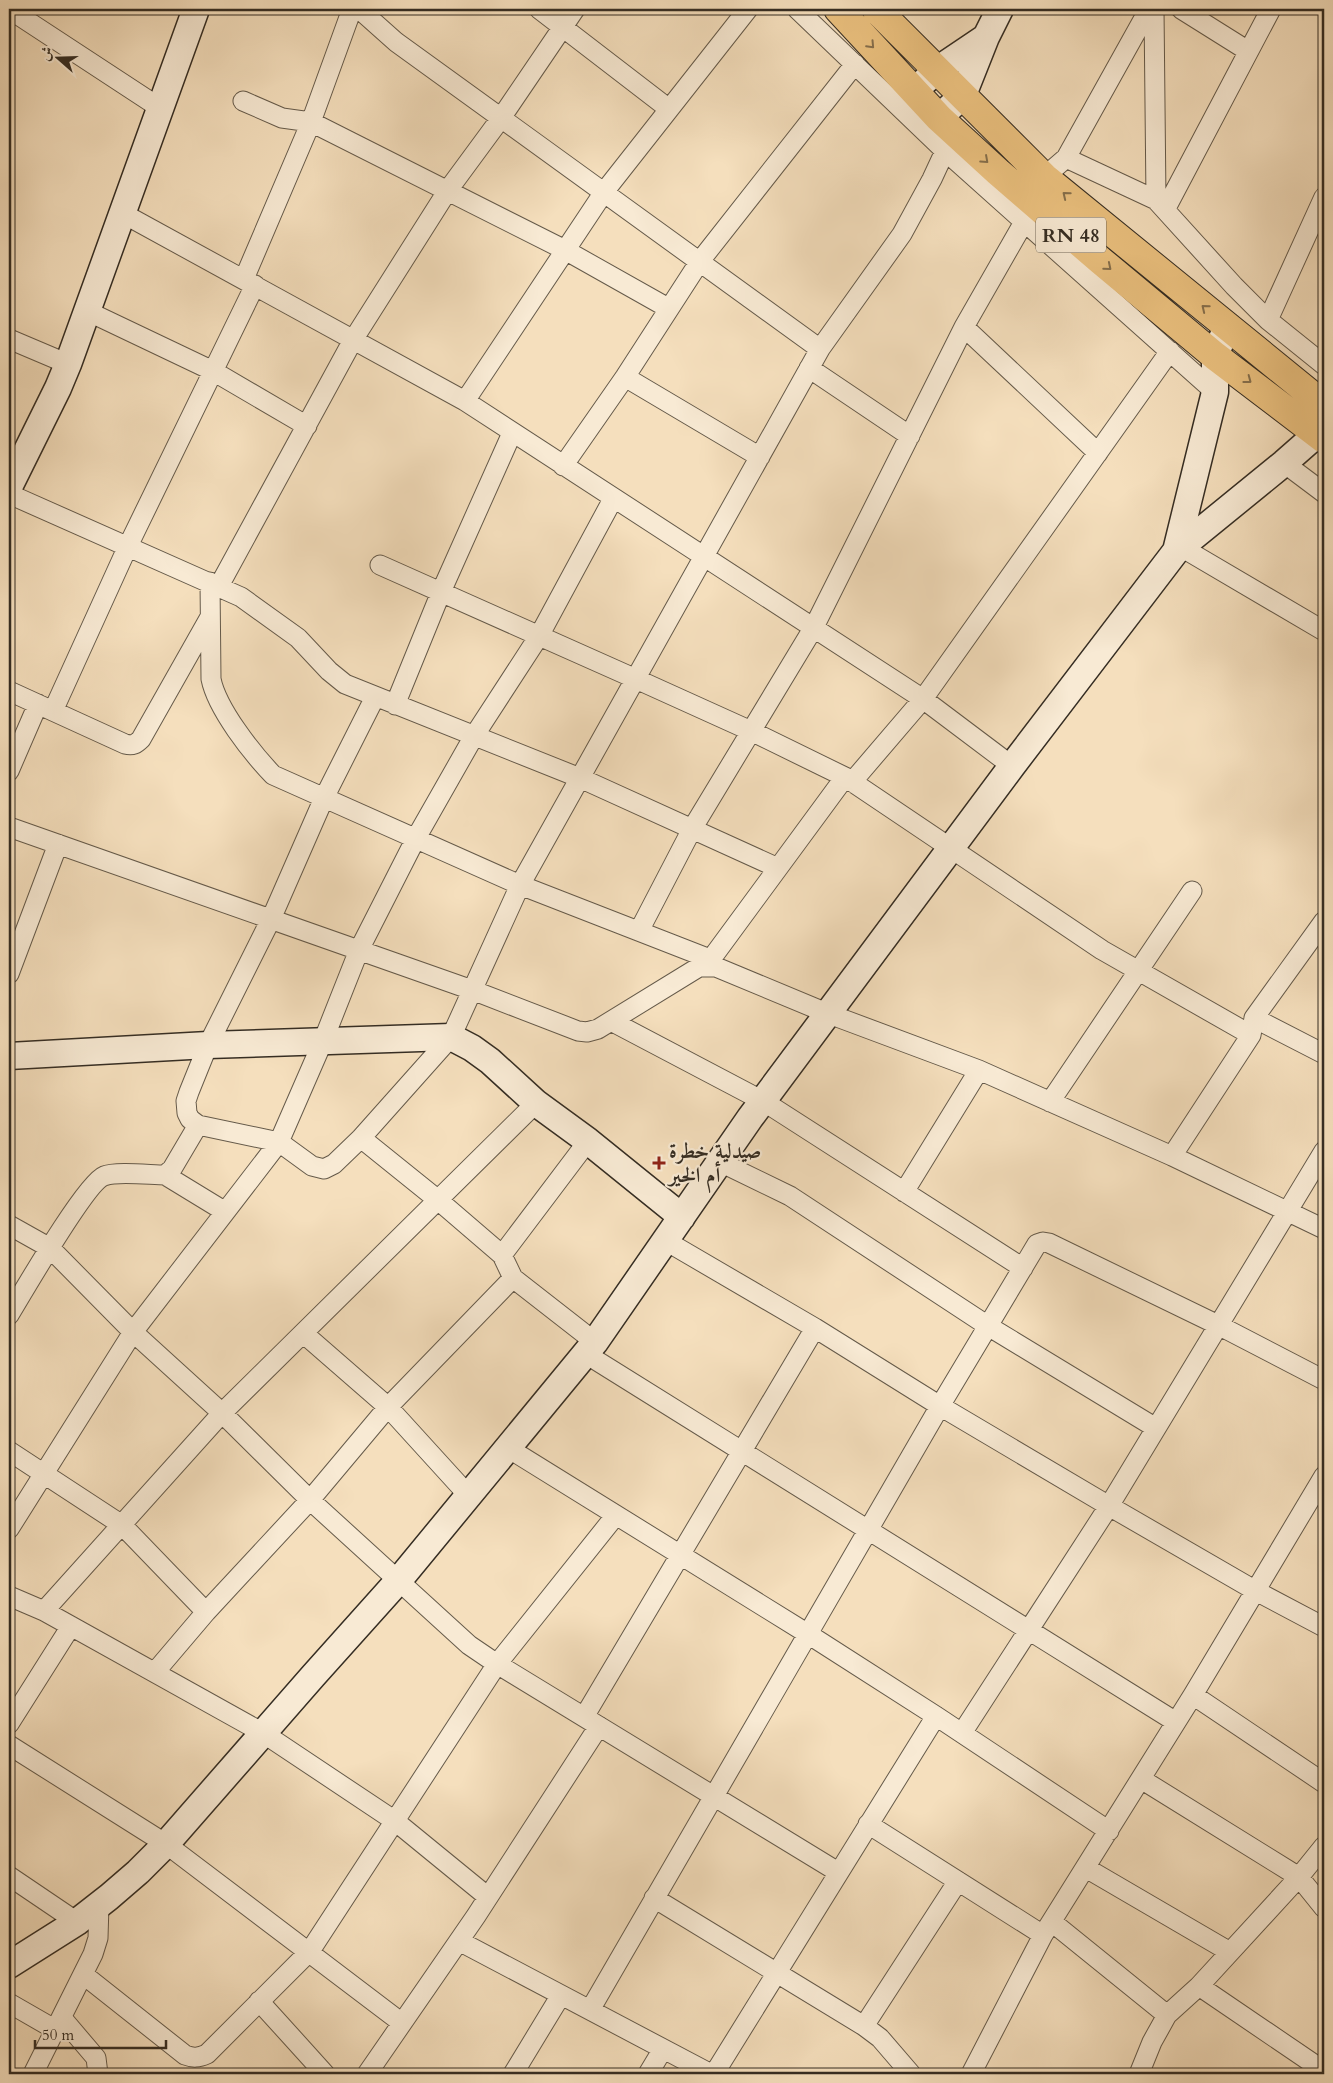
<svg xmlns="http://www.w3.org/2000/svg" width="1333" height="2083" font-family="Cardo,Amiri,serif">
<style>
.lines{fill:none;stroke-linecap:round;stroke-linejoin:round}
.street-casing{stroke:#655a4a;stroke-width:21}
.secondary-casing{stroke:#352d23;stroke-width:29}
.highway-casing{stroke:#352d23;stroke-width:30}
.street{stroke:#f8ead4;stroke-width:19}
.secondary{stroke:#f8ead4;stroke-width:26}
.highway{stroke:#eac07e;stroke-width:28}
.oneway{stroke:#866f4c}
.poi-dot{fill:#8f2418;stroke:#f8ead4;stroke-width:2}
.labels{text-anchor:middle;stroke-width:4.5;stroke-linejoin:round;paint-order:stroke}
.shield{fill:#f8ead4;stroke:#706658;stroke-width:1}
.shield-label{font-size:20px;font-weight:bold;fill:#352d23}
.poi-label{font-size:21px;font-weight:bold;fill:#352d23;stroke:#f8ead4;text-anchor:start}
</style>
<rect width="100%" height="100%" fill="#f5dfbd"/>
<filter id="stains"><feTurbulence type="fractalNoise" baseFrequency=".004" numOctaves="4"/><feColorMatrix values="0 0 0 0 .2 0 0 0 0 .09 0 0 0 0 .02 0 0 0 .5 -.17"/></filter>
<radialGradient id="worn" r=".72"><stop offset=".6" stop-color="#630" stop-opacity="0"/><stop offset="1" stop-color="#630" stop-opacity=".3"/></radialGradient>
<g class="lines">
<g class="street-casing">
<path id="street" d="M9 9 160 108
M359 9 396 42 820 349
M539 9 669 109
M797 9 945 151 1215 392
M1154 9 1156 200 1234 286 1268 320 1324 365
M1181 9 1248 51
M243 101 282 118 311 122 565 250 668 308
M1066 158 1156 200
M1044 177 1066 158 1149 9
M1165 210 1271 9
M122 213 465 401 923 699 1012 766
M244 279 311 122 352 9
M87 311 213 371 307 426
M1268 320 1324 197
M964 327 1098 453
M9 339 68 364
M809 368 910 436
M625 377 760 457
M465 401 604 192 748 9
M1284 463 1324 493
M563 466 625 377 700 261 855 64
M9 494 241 597 298 638 329 671 345 684 580 778 778 868
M1181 547 1324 631
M380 565 636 679 751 731 845 777 1102 950 1251 1035
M210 582 211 679C217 709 252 753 273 775L520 885 710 959
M219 586 353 340 448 190 501 118 575 9
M9 691 125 744C133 746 136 744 141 739L210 617
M375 697 324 798 271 919 208 1045 189 1092 186 1101 187 1113 190 1119 198 1125 279 1142 312 1166 324 1169 334 1164 361 1138 451 1037 520 885 820 349 902 234 932 179 945 151
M395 705 441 592 512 433
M53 711 128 546 255 285
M9 771 38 704
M852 782 923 699 1170 351
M9 827 472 990 578 1031 587 1032 598 1029 699 967H716L829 1014 979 1070 1172 1156
M1324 921 1254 1018 1251 1035 1172 1156 1324 1229
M639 931 692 829 814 627 964 327 1024 222 1026 196
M706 966 845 777
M9 974 58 844
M1254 1018 1324 1054
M611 1021 763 1101 1023 1268
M1050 1102 1192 891
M361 1138 438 1200 502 1255 513 1278
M720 1162 790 1196 988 1326 1156 1428
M165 1175 224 1211
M904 1192 979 1070
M9 1225 50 1248 133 1332 222 1413 310 1500 469 1645 497 1664 838 1872
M666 1241 815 1328 940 1406 1109 1506 1256 1591 1324 1627
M502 1255 588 1141
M9 1315C23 1292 86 1183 104 1176 116 1171 151 1175 165 1175L172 1169 198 1125
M303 1333 388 1407 469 1496
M586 1354 1176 1722
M508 1448 808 1634 936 1716 1109 1831
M9 1451 122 1525 206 1612
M9 1529 133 1332 279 1142 323 1041 359 950 416 838 474 736 539 636 613 499
M9 1596 44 1611 263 1733 395 1821 488 1897
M44 1611 222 1413 536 1103
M155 1672 206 1612 310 1500 388 1407 513 1278 595 1342
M1193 1695 1324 1783
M584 1717 815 1328
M9 1724 71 1626
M962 1733 1109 1506 1324 1151
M9 1745 166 1844 402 2023
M1141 1779 1299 1877 1324 1908
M868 1824 1043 1935
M1086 1868 1230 1952
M9 1876 77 1922
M654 1898 864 2026 880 2038 911 2074
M1052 1922 1167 2015
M459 1941 711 2074
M84 1975 185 2055C193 2058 198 2058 207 2054L310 1951 497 1664 616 1515
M1199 1986 1299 1877 1324 1846
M259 2001 325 2074
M9 2003 56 2030
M590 2010 940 1406 1037 1244 1043 1242 1049 1243 1218 1325 1324 1380
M62 2018 96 2058 98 2074
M864 2026 958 1881
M33 2074 93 1954 98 1938 99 1905
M367 2074 476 1916 599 1726
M513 2074 561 1995
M648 2074 663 2049
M714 2074 936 1716
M971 2074 1043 1935 1193 1695 1324 1476
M1139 2074 1152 2042 1167 2015 1199 1986 1324 2071"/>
</g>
<g class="secondary-casing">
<path id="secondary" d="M914 91 937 70 986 37
M939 118 963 95 986 37 1000 9
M9 487 58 388 68 364 196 9
M1176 551 1215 392V356L1227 326
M9 1056 208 1045 451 1037 472 1048 490 1061 536 1103 588 1141 682 1217
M9 1965 77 1922 109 1897 138 1872 166 1844 313 1676 399 1580 595 1342 750 1118 1012 766 1176 551 1284 463 1317 434"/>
</g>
<g class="highway-casing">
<path id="highway" d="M838 9 939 118 998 172 1101 261 1215 356 1324 439
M876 9 1044 177 1324 405"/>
</g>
<use href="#street" class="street"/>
<use href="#secondary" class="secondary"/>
<use href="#highway" class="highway"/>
</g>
<defs><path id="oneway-chevron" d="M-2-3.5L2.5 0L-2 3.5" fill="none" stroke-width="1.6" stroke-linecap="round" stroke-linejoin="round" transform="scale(1.25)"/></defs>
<g class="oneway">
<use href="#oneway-chevron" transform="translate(871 45) rotate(47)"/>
<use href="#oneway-chevron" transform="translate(985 160) rotate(42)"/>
<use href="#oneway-chevron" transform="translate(1066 195) rotate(-141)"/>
<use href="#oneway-chevron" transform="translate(1108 267) rotate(40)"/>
<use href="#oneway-chevron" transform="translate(1205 308) rotate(-141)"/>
<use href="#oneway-chevron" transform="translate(1248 380) rotate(37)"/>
</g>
<path class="poi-dot" d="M656.5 1155.5h5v5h5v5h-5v5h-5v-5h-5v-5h5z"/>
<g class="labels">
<rect class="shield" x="1036" y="217.5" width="70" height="35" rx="4"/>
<g class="shield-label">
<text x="1071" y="242">RN 48</text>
</g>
<g class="poi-label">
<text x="669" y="1158">صيدلية خطرة<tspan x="669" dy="24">أم الخير</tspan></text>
</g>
</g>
<rect width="1333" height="2083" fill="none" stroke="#f5dfbd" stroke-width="30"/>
<rect x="10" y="10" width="1313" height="2063" fill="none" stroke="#352d23" stroke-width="2.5"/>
<rect x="15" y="15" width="1303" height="2053" fill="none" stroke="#352d23"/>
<g transform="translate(58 58) rotate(290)" stroke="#f8ead4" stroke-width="4" paint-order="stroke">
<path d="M0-4L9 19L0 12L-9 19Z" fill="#352d23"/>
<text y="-8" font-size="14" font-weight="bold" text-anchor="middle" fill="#352d23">ش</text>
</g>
<path d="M35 2040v8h131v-8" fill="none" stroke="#352d23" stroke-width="2.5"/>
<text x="42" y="2040" font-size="15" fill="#352d23" stroke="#f8ead4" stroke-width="4" paint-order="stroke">50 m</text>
<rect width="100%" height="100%" filter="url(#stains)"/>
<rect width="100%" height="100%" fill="url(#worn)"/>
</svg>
